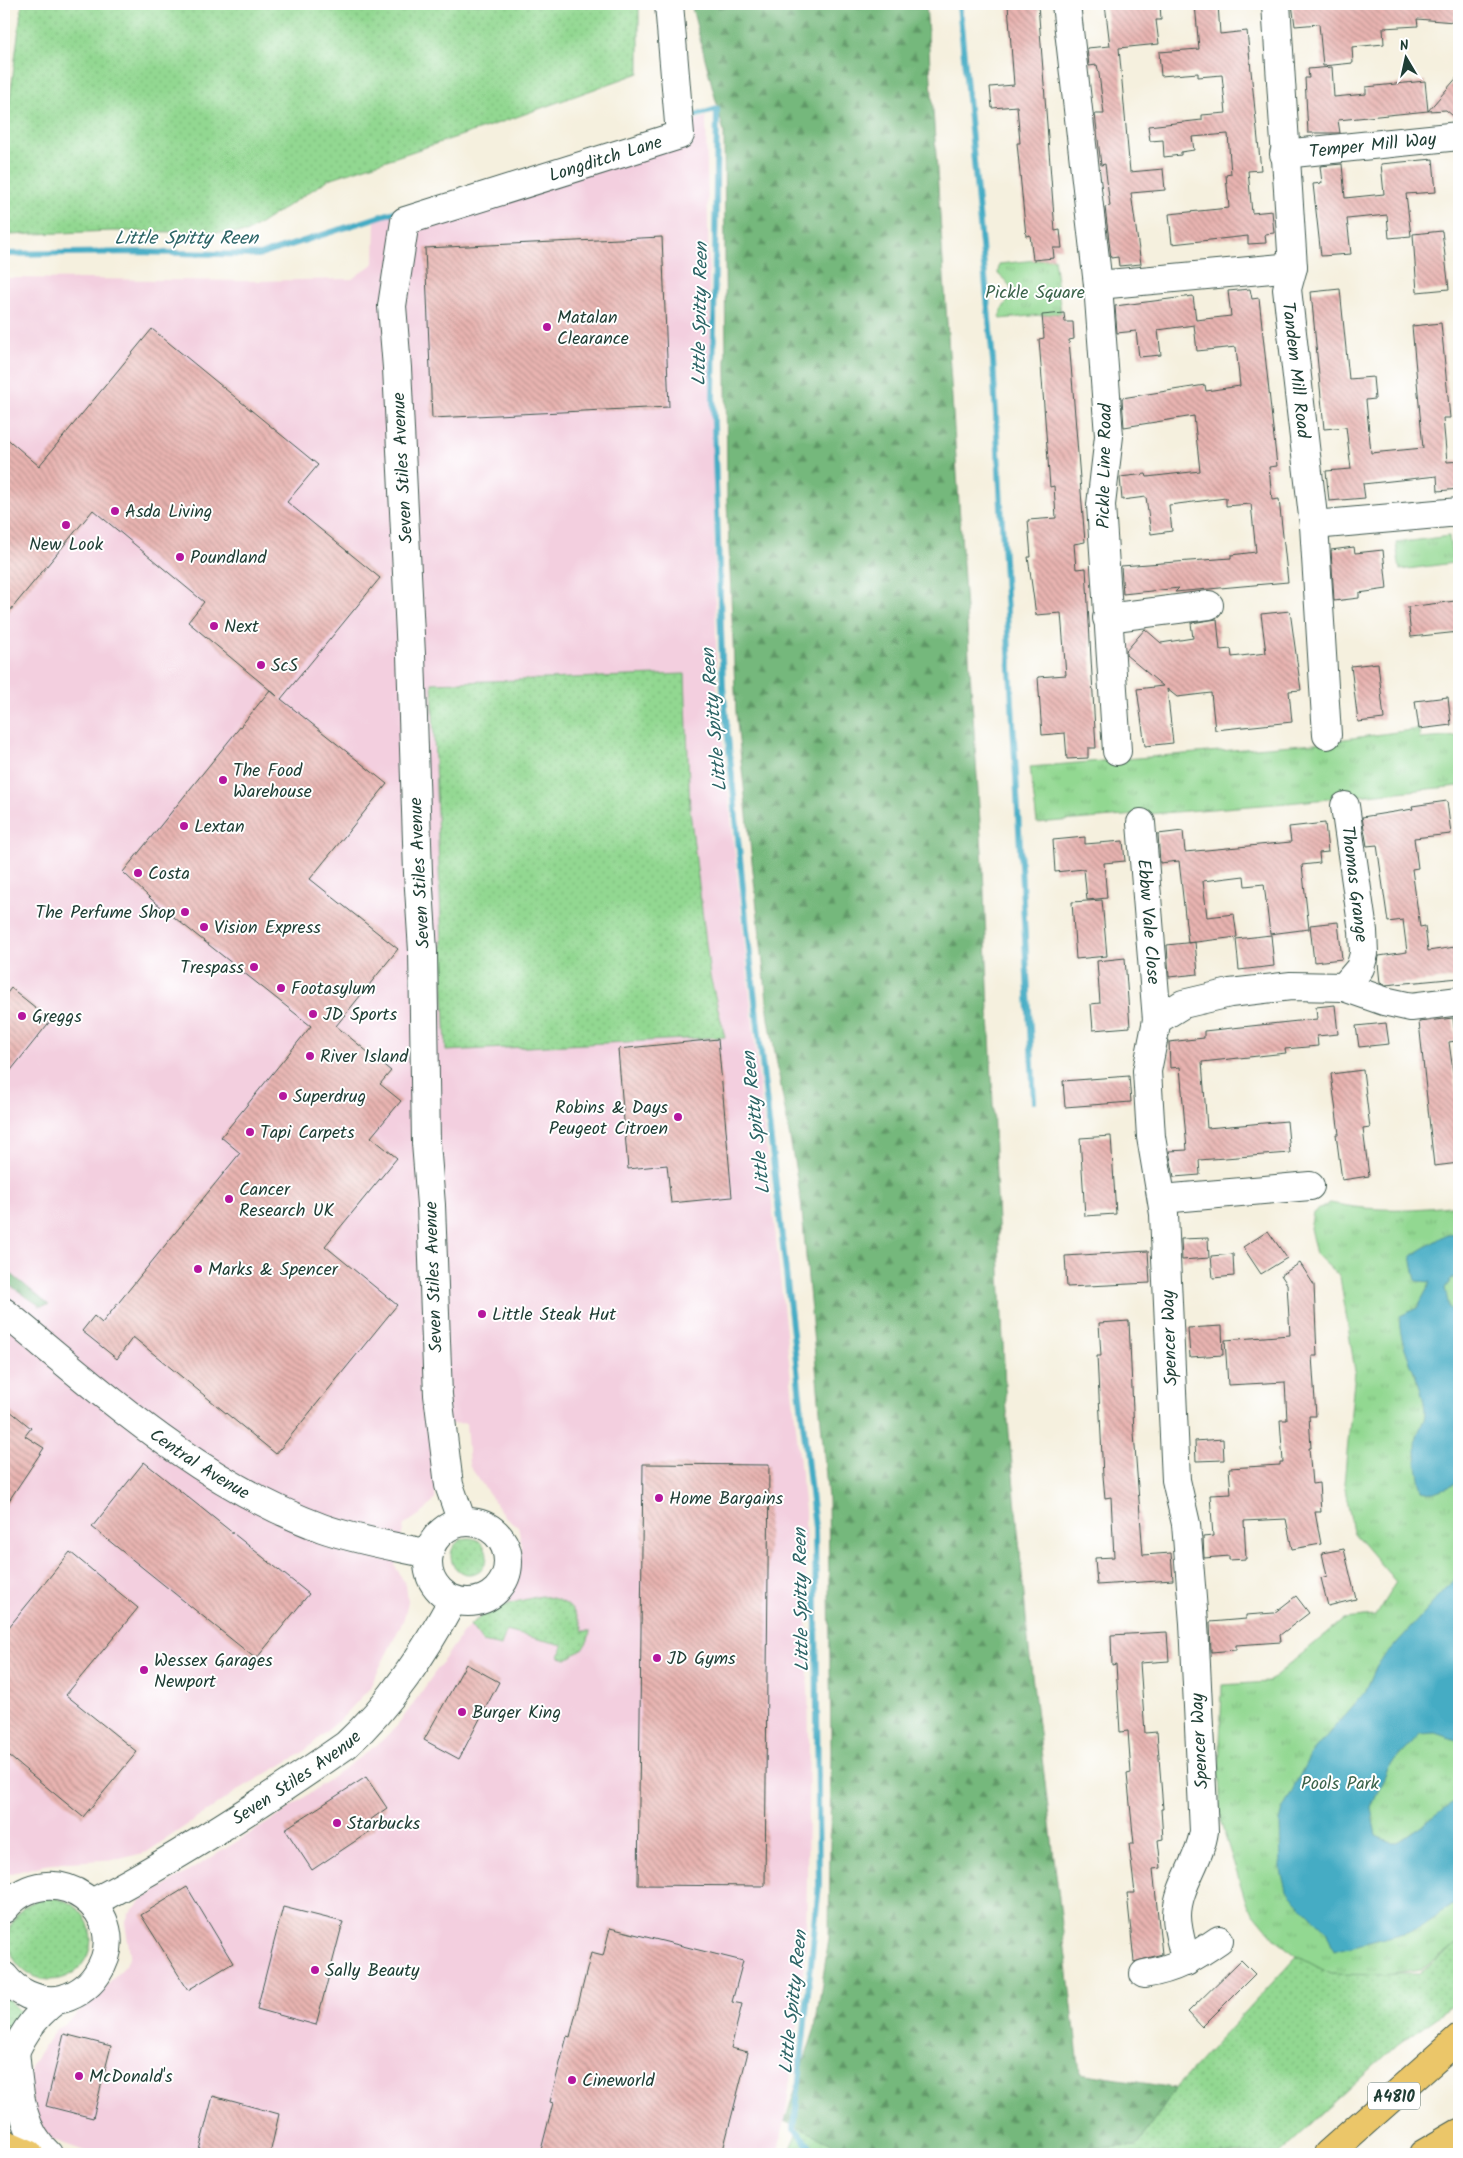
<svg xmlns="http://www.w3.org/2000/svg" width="1463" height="2158" font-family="Kalam,sans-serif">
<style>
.built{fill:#f3cfdf}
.grass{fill:url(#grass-dots);stroke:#588a62}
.forest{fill:url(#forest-firs);stroke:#4a7a58}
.park{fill:url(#park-tufts);stroke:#588a62}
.water{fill:#44acc4;stroke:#32747c}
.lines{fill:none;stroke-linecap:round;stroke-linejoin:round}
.stream{stroke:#44acc4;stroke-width:6}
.building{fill:url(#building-back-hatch)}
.minor-casing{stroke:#3f584e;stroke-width:30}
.major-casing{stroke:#3f584e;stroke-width:30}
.minor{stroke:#fff;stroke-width:28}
.major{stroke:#ebc669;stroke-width:28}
.poi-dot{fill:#b5179e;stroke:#fff;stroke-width:2}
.labels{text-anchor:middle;stroke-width:4;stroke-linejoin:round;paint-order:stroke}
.shield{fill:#fff;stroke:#627771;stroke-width:1}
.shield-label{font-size:16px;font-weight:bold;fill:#1f3d34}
.street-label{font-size:18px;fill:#1f3d34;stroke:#fff}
.park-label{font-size:18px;fill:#3c644b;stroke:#fff}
.poi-label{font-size:18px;fill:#1f3d34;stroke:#fff;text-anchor:start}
.water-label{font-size:19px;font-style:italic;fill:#2c6466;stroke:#fff}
</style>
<defs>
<pattern id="grass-dots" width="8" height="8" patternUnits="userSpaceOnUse" patternTransform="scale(1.25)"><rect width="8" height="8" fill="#92d891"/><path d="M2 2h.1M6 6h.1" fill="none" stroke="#7dba7e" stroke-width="1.8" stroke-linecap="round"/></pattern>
<pattern id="forest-firs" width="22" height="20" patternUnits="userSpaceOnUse" patternTransform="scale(1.25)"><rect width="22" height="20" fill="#75b87b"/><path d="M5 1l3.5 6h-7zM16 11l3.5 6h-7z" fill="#5f9766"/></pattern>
<pattern id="park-tufts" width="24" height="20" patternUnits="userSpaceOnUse" patternTransform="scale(1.25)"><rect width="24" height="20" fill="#92d891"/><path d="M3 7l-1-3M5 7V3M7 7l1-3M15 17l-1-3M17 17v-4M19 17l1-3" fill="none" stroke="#7dba7e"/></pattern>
<pattern id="building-back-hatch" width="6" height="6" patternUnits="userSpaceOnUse" patternTransform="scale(1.25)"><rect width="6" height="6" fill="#e9b4b1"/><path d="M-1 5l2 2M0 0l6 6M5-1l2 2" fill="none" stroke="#bc9491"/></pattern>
</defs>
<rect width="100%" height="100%" fill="#fff"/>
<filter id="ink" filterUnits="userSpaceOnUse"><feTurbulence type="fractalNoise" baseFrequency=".02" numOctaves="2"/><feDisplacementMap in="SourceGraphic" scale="10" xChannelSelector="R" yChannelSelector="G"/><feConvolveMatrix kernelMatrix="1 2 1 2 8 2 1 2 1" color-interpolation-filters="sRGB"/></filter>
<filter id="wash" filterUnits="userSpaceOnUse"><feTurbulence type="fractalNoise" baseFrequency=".0096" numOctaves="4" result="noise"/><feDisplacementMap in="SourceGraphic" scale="20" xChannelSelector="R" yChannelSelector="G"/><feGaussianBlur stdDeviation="1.12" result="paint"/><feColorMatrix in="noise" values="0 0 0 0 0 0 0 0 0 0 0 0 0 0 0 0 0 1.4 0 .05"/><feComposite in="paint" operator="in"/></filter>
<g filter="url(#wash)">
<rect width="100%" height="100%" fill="#f5f0de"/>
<path class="built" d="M706 117 717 687 805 1511 809 1739 806 1949 785 2121 777 2154H93L48 2138 37 2127 29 2081 31 2065 56 2029 74 2017 103 1990 126 1965 130 1954 125 1924 129 1913 145 1898 280 1815 378 1744 398 1725 462 1634 477 1618 497 1604 516 1582 522 1547 518 1527 504 1516 469 1465 466 1423 434 1425 436 1482 435 1499 425 1511 404 1525 395 1566 406 1585 408 1601 404 1619 369 1689 342 1718 302 1753 240 1789 147 1852 120 1859 53 1863 4 1875V278L248 281 352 279 374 263 375 218Z"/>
<path class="grass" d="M22 4H639V73L508 120 329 179 246 233 112 231 8 235 4 146Z
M685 674 690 811 710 976 725 1037 446 1051 432 683Z
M451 1556a18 18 0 1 1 36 0a18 18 0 1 1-36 0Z
M541 1596C565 1599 576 1608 583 1631H590C589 1646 579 1652 567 1659L559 1657 563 1645 506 1631 501 1646 483 1642 470 1625C492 1607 513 1602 541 1596Z
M9 1939a41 41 0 1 1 82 0a41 41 0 1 1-82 0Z
M1459 1942V2001L1399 2043 1278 2154H969L1137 2146 1175 2088 1297 1956 1331 1974H1419Z
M4 1995 20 2011 4 2046Z
M800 2126 856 2154H788Z"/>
<path class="forest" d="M691 4H926L983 867 1005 1389 1029 1650 1080 2073 1175 2088 1137 2146 969 2154H855L785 2121 815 2028 829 1939 831 1750 828 1499 801 1201 769 1019 736 713 727 500 724 132Z
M4 1268 49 1305 40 1306 4 1281Z"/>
<path class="park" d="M1054 258 1061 313 1000 319C999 300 1027 297 998 274L999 264Z
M1449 536 1453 563 1400 570 1396 543Z
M1419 729 1420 739 1459 736V786L1287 803 1037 823 1030 767 1315 743Z
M1330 1203C1376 1212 1413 1210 1459 1205V1942L1421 1970 1385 1975 1331 1974 1297 1956 1276 1940 1247 1905 1221 1823 1219 1774 1222 1685 1268 1682 1344 1619 1375 1616 1396 1582 1353 1532 1344 1483 1355 1371 1340 1277 1316 1254 1310 1228 1313 1213Z"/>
<path class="water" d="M1459 1233V1274L1452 1279 1445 1288 1449 1307 1459 1321V1483L1431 1493 1422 1491C1418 1475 1414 1454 1417 1437 1419 1429 1425 1420 1425 1412 1424 1382 1396 1344 1400 1316L1417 1308 1431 1282 1416 1281 1411 1256 1447 1234Z
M1459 1574V1741L1435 1733 1420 1734 1388 1768 1371 1808 1376 1836C1381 1838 1389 1842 1394 1842 1404 1841 1447 1806 1459 1798V1901L1416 1930 1334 1951 1326 1931 1286 1891 1281 1870 1280 1822 1283 1809 1310 1755 1365 1692 1377 1665Z"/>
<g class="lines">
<path class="stream" d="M959 4 993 361 1034 1101
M688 118 717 109 713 396 723 687 747 929 815 1528 819 1885 794 2129 817 2154
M4 254 136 252 260 255 403 209"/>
</g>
<g id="blocks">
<path class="building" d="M1038 4 1055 231 1060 230 1062 248H1053L1054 258 1033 260 1030 235 1026 236 1017 143H1020L1017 106 992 108 990 87 1014 85 1008 5Z
M1105 4H1160L1161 20H1156L1159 44 1119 48 1130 172 1163 169 1165 190 1131 193 1141 264 1119 266 1118 257 1111 258 1105 207 1110 206 1105 164 1101 165 1095 114H1104L1099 74 1097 65 1089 66 1087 48 1110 46Z
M1195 4H1218L1220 34 1247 31 1261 170 1248 171 1252 213 1272 211 1274 233 1265 234 1266 243 1248 244V236L1172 244 1169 214 1229 208 1226 175 1231 174 1228 134 1192 137 1194 150 1181 152V155L1164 157 1163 140 1150 141 1148 126 1202 120V115L1226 113 1222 75 1198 77V73L1161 76 1159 52 1199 49Z
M1292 4H1456L1454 22 1417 19 1418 26 1383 28 1384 44 1352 47 1353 63 1323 66 1319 24 1295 26Z
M1332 67 1334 97 1366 94V87L1425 81 1428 111 1338 120 1340 133H1308L1305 78H1309L1308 69Z
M1459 75V121L1446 110 1428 111Z
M1433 159 1436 192 1406 194 1411 236 1389 238 1387 215 1347 219 1351 254 1321 256 1313 184 1322 183 1320 166 1342 164 1345 198 1384 194 1381 164Z
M1442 231 1449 289 1417 292 1413 234Z
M662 237 669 407 432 418 425 248Z
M1250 289 1252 299 1259 298 1277 466 1269 467 1272 500 1279 499 1288 582 1175 592 1179 588 1123 594 1121 566 1231 558V555L1256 552 1251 504 1226 506V498L1169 505 1172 531 1151 534 1146 497 1122 500 1120 477 1146 474 1147 477 1200 471 1194 416 1124 427 1122 398 1205 385 1206 391 1240 386 1236 347 1197 351 1194 325 1158 330 1161 355 1139 357 1136 331 1117 333 1115 306 1193 296 1196 320 1231 316 1228 291Z
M1340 289 1349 379 1373 377 1375 399 1366 400 1371 453 1423 448 1412 326 1441 323 1450 418H1443L1447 462 1459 461V489L1438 491 1437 476 1363 484 1365 498 1329 501 1326 471 1351 469 1346 427 1324 429 1311 292Z
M1064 313 1065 322H1073L1074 339 1069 340 1085 542 1074 544 1076 569 1086 568 1096 748H1088V758L1067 759 1065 733 1042 735 1038 677 1066 675 1061 613 1036 615 1028 557H1031L1028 520 1056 518 1054 486 1050 487 1039 339 1044 338 1042 315Z
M152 329 318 465 287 502 380 578 281 699 387 784 310 879 398 949 336 1026 391 1071 380 1084 401 1101 371 1137 397 1158 325 1246 397 1305 276 1454 133 1337 117 1359 82 1331 94 1316 102 1323 240 1153 221 1137 311 1026 151 899 123 872 270 690 277 696 188 622 204 602 93 510 4 618V436L39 466Z
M1354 547 1355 553 1383 550 1387 589 1359 593V598L1334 601 1331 550Z
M1455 601 1459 632 1411 637 1408 607Z
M1290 611 1301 690 1289 691 1292 722 1215 730 1211 693 1177 697 1167 689 1173 743 1145 746 1137 689 1163 686 1126 655V651L1145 629 1161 643 1193 638 1191 623 1217 619 1220 650 1231 649 1232 657 1266 653 1261 614Z
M1378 663 1384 719 1358 722 1351 666Z
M1448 697 1451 725 1419 729 1415 701Z
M1447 801 1451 834 1414 838 1418 868 1412 869 1420 927 1425 926 1428 951 1455 947 1459 978 1385 985 1380 983 1378 963 1379 956 1407 952 1403 920 1388 922 1377 845 1367 846 1362 817 1413 809 1412 806Z
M1325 823 1328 852 1319 853 1320 863 1302 865 1309 929 1270 934 1264 884 1245 886 1244 876 1203 881 1207 917 1234 914 1237 937 1188 943 1179 861 1160 863 1158 834 1183 831 1185 852 1291 842 1289 827Z
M1085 837V844L1123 841 1125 861 1104 863 1107 898 1087 900 1084 869 1055 872 1053 840Z
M1102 900 1107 956 1076 959 1072 902Z
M1338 922 1342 959 1314 962 1310 925Z
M1271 935 1274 966 1239 970 1236 939Z
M1195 942 1198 974 1169 977 1167 945Z
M1125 958 1130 1027 1093 1030 1091 1004 1100 1003 1097 961Z
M11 988 51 1020 4 1079V997Z
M1335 1005 1338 1034 1317 1036 1318 1046 1285 1049 1286 1053 1202 1062 1207 1128 1287 1121 1290 1153 1199 1160 1200 1175 1174 1177 1169 1151 1187 1150 1180 1067 1170 1068 1169 1042 1204 1038V1031L1317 1019 1316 1007Z
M1453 1018 1456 1041 1449 1042 1459 1115V1163L1434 1166 1419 1022Z
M1386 1023 1389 1044 1359 1047 1356 1026Z
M718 1039 732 1197 671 1203 667 1165 628 1169 618 1049Z
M1363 1070 1370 1128 1363 1129 1369 1176 1342 1180 1336 1134H1339L1331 1074Z
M1129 1076 1131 1102 1065 1107 1063 1081Z
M1111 1136 1116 1214 1085 1216 1080 1138Z
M1268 1231 1287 1258 1261 1274 1243 1247Z
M1208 1238 1209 1258 1182 1260 1181 1239Z
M1148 1251 1150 1283 1067 1287 1065 1256Z
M1233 1254 1234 1276 1213 1278 1211 1256Z
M1300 1263 1314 1285 1317 1356H1312L1316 1416H1309L1311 1448H1309L1312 1484 1319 1483 1321 1512H1315L1321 1544 1292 1549 1286 1519 1244 1521 1246 1559 1229 1560V1556L1204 1558 1203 1537 1213 1536 1210 1495 1231 1494 1229 1468 1280 1465V1462H1283L1280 1420H1287L1285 1382 1228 1385 1225 1340 1290 1335 1287 1284 1281 1275Z
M1129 1321 1134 1433 1143 1555 1171 1553 1173 1580 1097 1585 1095 1558 1114 1557 1111 1497 1105 1498 1103 1476 1097 1356H1101L1099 1323Z
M1222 1326 1223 1355 1190 1357 1188 1328Z
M4 1406 31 1428 25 1436 44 1448 4 1508Z
M1223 1439 1224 1460 1196 1461 1195 1441Z
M144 1462 309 1594 256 1659 92 1527Z
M643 1464 769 1465 765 1886 638 1885Z
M1344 1549 1356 1599 1328 1606 1321 1578 1327 1576 1322 1553Z
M70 1552 138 1608 66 1695 137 1752 83 1817 4 1752V1633Z
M1296 1596 1309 1613 1280 1635 1281 1642 1236 1645V1650L1211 1652 1210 1622 1246 1619V1615L1274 1613Z
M1167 1632 1169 1661 1140 1663 1145 1733 1157 1732 1163 1809H1161L1163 1839 1158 1840 1161 1868 1153 1869 1162 1954 1134 1962 1127 1893H1135L1129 1844H1134L1127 1774 1131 1773 1128 1731 1120 1732 1116 1664 1112 1665 1111 1635Z
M466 1664 499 1682 459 1759 424 1740Z
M366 1777 387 1808 370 1820 375 1828 312 1870 285 1829Z
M187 1887 233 1963 188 1990 141 1915Z
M283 1907 343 1922 316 2025 257 2009Z
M610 1928 743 1961 732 2002 742 2004 731 2048 748 2052 722 2154H540L553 2103 550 2102 567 2036 570 2037 591 1953 603 1956Z
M1241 1960 1255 1974 1202 2027 1188 2012Z
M64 2034 111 2046 93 2118 46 2106Z
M213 2096 279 2114 270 2154H198Z"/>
</g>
</g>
<g filter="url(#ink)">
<use href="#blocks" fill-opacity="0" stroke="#3f584e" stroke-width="1"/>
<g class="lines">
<g class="minor-casing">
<g id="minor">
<path d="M1066 4 1098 285 1109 436 1101 505 1117 751"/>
<path id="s1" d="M1276 4 1293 267 1287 289 1314 525 1327 735"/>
<path id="s2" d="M1284 154 1459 136"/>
<path d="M1098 285 1293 267"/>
<path d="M1314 525 1459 512"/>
<path d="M1107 618 1209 605"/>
<path id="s3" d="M1141 823 1157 1020"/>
<path d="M1344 987 1360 968 1364 954 1363 931 1345 806"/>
<path d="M1162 1199 1310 1186"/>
<path id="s4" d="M4 1312C104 1394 198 1482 322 1528 356 1540 393 1546 429 1554"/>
<path id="s5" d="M462 1522 449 1485 438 1395 431 1205 426 1143 423 951 418 873 411 655 397 368 392 306 405 221 680 135 669 4"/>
<circle cx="468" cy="1562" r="40"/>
<path id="s6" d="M92 1903C181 1856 264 1802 346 1745 391 1704 424 1653 453 1600"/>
<path d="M4 1909C51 1851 138 1913 97 1974 88 1988 73 1997 57 2000 37 2002 16 1992 4 1976"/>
<path d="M1186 1962C1183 1948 1177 1931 1177 1916 1177 1886 1200 1861 1204 1831L1194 1623 1186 1524 1176 1480 1164 1214 1151 1137 1147 1071 1157 1020 1183 1004 1230 993 1291 986 1344 987 1384 1001 1411 1007 1459 1001"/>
<path d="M1144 1974C1176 1969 1193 1958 1219 1940"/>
<path d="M15 2051C19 2087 19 2128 48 2154"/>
<path d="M9 2067C19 2039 32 2018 56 2000"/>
</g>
</g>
<g class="major-casing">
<path id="major" d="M4 2143 29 2154
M1328 2154 1459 2038
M1423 2154 1459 2133"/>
</g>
<use href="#minor" class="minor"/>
<use href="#major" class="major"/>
</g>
</g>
<g class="poi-dot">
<circle cx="547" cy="327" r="5"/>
<circle cx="115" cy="511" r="5"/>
<circle cx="66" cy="525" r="5"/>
<circle cx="180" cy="557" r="5"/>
<circle cx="214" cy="626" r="5"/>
<circle cx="261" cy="665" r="5"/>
<circle cx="223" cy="780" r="5"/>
<circle cx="184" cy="826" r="5"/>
<circle cx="138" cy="873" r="5"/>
<circle cx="185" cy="912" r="5"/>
<circle cx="204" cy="927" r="5"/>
<circle cx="254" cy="967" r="5"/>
<circle cx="281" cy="988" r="5"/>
<circle cx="313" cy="1014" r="5"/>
<circle cx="22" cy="1016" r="5"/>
<circle cx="310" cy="1056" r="5"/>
<circle cx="283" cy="1096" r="5"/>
<circle cx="678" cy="1117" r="5"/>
<circle cx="250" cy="1132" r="5"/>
<circle cx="229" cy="1199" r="5"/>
<circle cx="198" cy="1269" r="5"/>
<circle cx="482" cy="1314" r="5"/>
<circle cx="659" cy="1498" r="5"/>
<circle cx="657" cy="1658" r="5"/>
<circle cx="144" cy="1670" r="5"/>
<circle cx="462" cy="1712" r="5"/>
<circle cx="337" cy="1823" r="5"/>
<circle cx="315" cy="1970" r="5"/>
<circle cx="79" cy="2076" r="5"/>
<circle cx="572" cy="2080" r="5"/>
</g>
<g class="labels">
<rect class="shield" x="1368" y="2082.5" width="52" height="27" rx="4"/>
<g class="shield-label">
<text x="1394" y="2102">A4810</text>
</g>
<g class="street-label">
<text dy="6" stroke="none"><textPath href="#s2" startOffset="89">Temper Mill Way</textPath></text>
<text dy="6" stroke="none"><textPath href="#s5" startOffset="1516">Longditch Lane</textPath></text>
<text dy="6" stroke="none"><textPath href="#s1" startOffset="368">Tandem Mill Road</textPath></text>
<text transform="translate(1104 466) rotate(-89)" y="6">Pickle Line Road</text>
<text transform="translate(402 468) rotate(-93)" y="6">Seven Stiles Avenue</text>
<text transform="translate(419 873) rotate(-93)" y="6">Seven Stiles Avenue</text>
<text transform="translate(1355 884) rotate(83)" y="6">Thomas Grange</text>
<text dy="6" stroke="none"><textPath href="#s3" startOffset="99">Ebbw Vale Close</textPath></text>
<text transform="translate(433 1277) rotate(-92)" y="6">Seven Stiles Avenue</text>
<text transform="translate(1169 1338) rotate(-92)" y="6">Spencer Way</text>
<text dy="6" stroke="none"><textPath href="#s4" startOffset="248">Central Avenue</textPath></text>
<text transform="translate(1199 1741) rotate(-93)" y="6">Spencer Way</text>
<text dy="6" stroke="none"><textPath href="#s6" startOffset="240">Seven Stiles Avenue</textPath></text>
</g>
<g class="park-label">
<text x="1035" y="298">Pickle Square</text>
<text x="1340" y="1789">Pools Park</text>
</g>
<g class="poi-label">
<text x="557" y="323">Matalan<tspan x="557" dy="21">Clearance</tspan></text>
<text x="125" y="517">Asda Living</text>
<text x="66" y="550" text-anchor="middle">New Look</text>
<text x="190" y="563">Poundland</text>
<text x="224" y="632">Next</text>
<text x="271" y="671">ScS</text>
<text x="233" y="776">The Food<tspan x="233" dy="21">Warehouse</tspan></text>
<text x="194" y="832">Lextan</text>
<text x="148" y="879">Costa</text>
<text x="175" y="918" text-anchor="end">The Perfume Shop</text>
<text x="214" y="933">Vision Express</text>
<text x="244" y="973" text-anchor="end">Trespass</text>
<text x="291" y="994">Footasylum</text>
<text x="323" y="1020">JD Sports</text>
<text x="32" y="1022">Greggs</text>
<text x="320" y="1062">River Island</text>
<text x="293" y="1102">Superdrug</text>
<text x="668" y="1113" text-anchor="end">Robins &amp; Days<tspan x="668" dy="21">Peugeot Citroen</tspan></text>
<text x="260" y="1138">Tapi Carpets</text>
<text x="239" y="1195">Cancer<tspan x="239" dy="21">Research UK</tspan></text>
<text x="208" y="1275">Marks &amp; Spencer</text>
<text x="492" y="1320">Little Steak Hut</text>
<text x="669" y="1504">Home Bargains</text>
<text x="667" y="1664">JD Gyms</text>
<text x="154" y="1666">Wessex Garages<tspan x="154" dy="21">Newport</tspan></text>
<text x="472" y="1718">Burger King</text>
<text x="347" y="1829">Starbucks</text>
<text x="325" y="1976">Sally Beauty</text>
<text x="89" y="2082">McDonald's</text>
<text x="582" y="2086">Cineworld</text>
</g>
<g class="water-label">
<text x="186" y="244">Little Spitty Reen</text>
<text transform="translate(699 314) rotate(-89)" y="7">Little Spitty Reen</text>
<text transform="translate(713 720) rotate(-95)" y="7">Little Spitty Reen</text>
<text transform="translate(755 1123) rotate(-96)" y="7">Little Spitty Reen</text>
<text transform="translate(800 1600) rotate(-91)" y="7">Little Spitty Reen</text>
<text transform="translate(792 2002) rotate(-84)" y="7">Little Spitty Reen</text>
</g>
</g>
<rect width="1463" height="2158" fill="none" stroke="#fff" stroke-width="20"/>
<g transform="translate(1406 58) rotate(351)" stroke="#ffffff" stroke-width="4" paint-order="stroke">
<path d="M0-4L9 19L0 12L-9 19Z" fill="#1f3d34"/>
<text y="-8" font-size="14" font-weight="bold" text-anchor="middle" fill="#1f3d34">N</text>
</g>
</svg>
